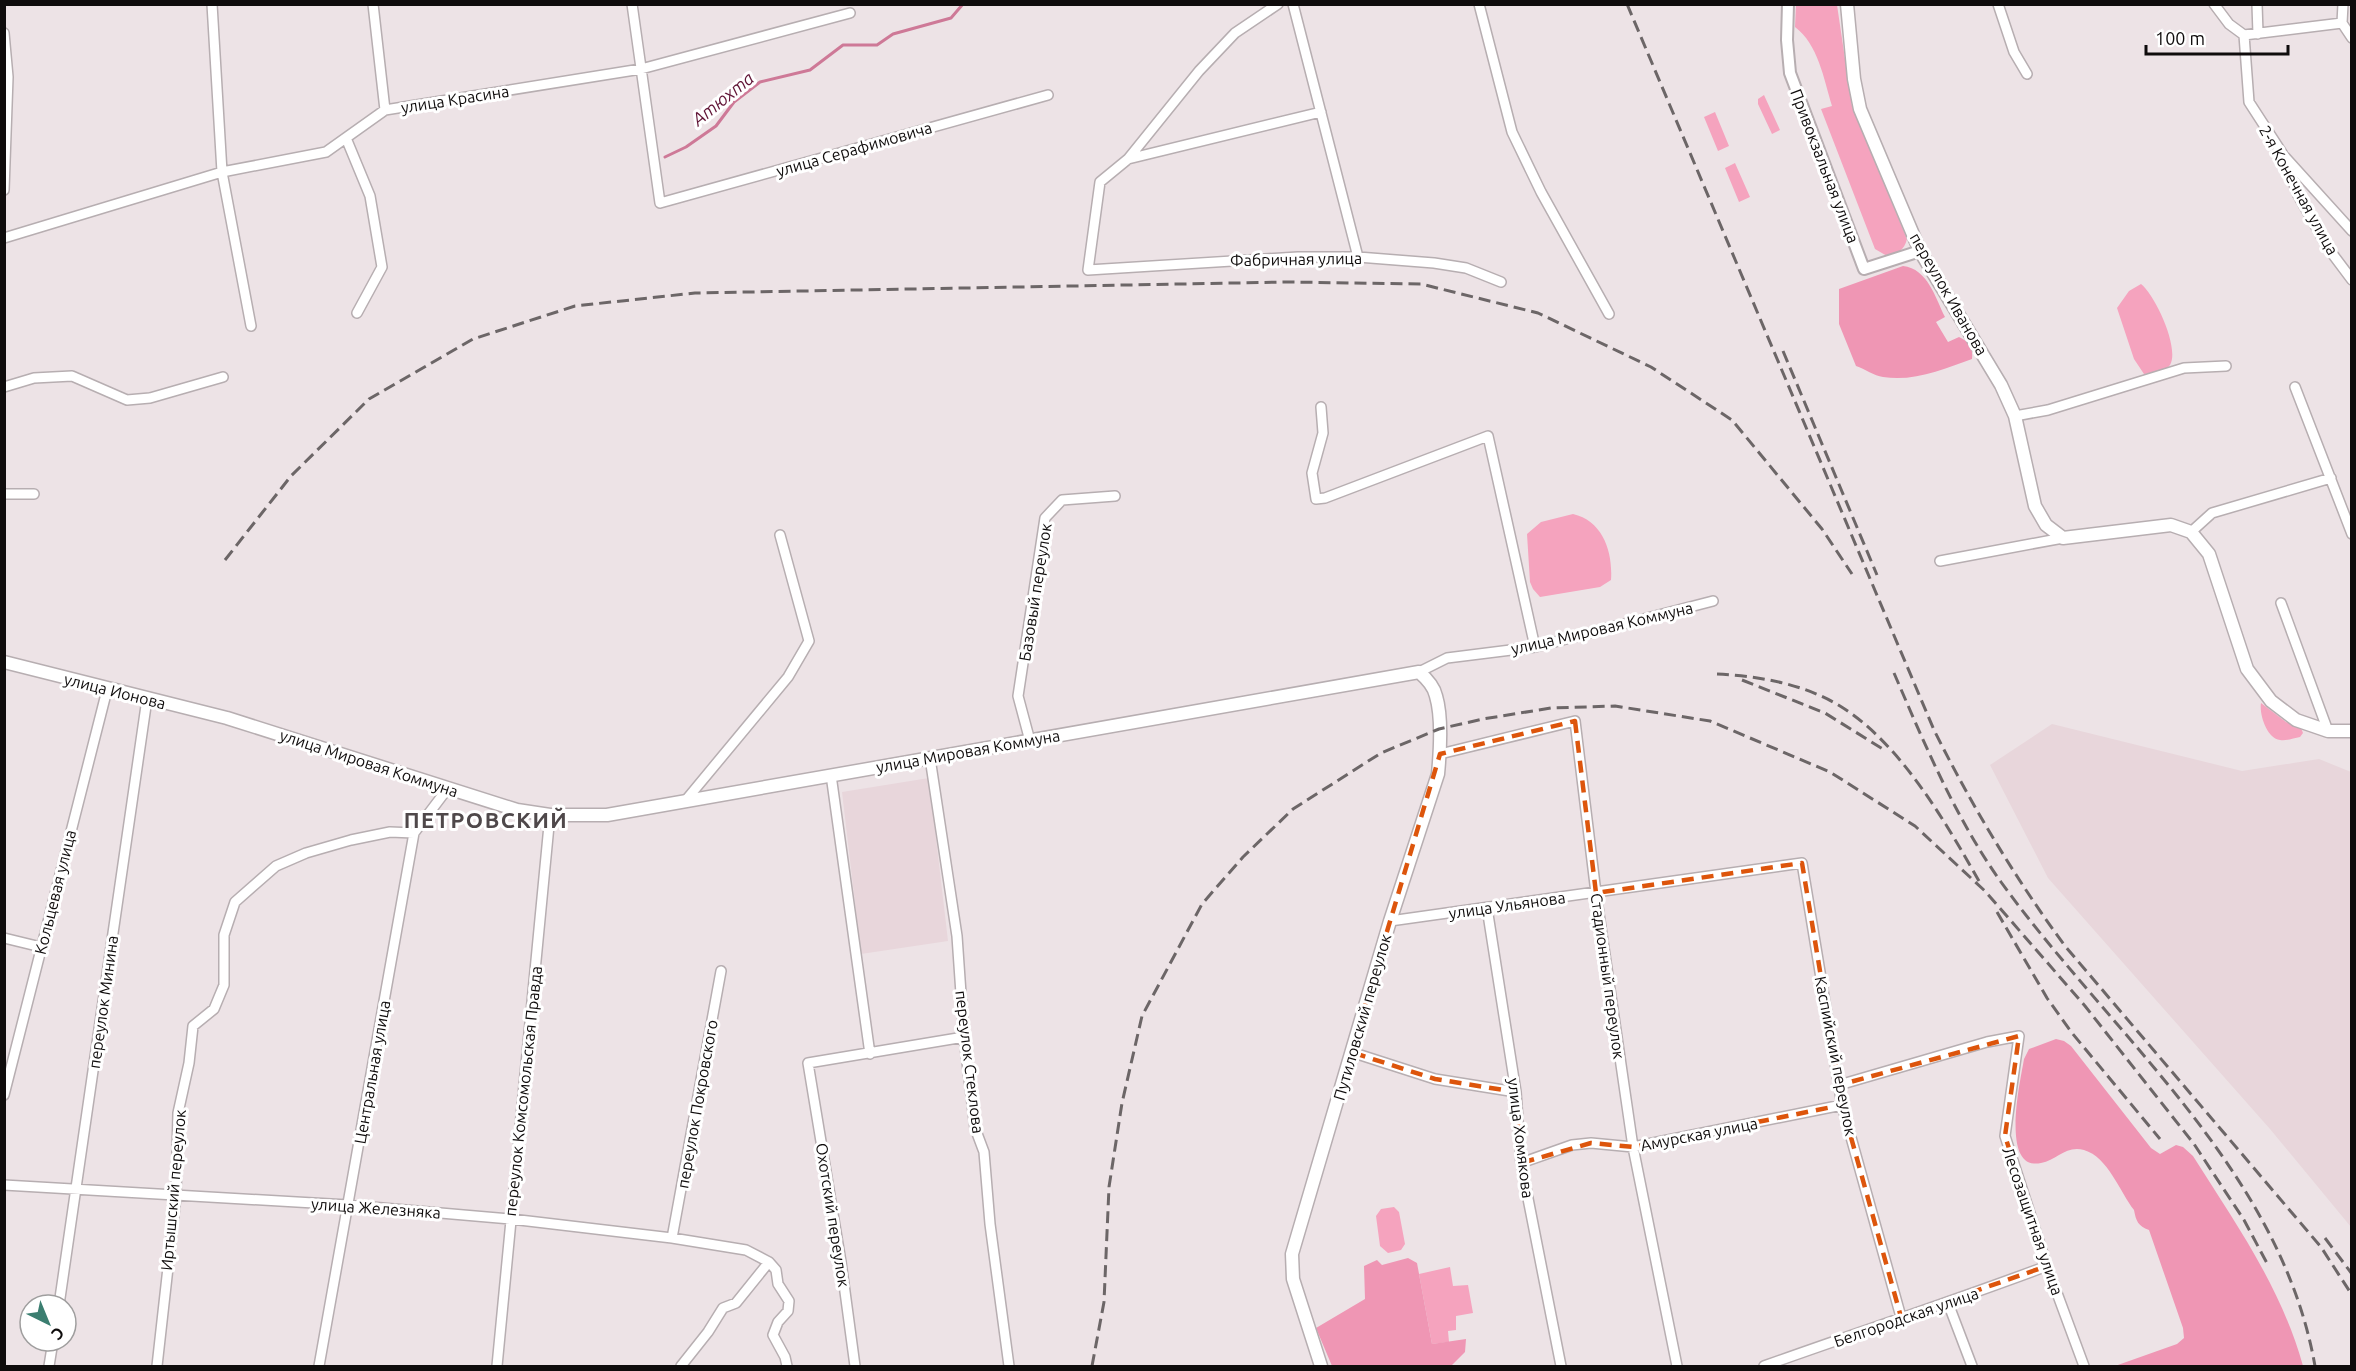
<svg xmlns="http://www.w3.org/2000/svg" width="2356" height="1371" font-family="Ubuntu,sans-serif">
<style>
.built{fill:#e8d6db}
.green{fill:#f5a3be}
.forest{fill:#ef96b4}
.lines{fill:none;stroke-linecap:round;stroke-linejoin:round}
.stream{stroke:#ce7997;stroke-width:3}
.minor-casing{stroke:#b7aeb1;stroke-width:12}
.tertiary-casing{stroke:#b7aeb1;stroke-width:14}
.secondary-casing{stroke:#b7aeb1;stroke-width:15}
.minor{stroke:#fff;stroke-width:9}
.tertiary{stroke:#fff;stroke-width:10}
.secondary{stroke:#fff;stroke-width:12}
.rail{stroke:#6c6667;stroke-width:3;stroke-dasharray:12 6;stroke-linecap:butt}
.marked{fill:none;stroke:#dd550c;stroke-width:4.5;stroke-dasharray:12 8;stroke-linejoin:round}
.labels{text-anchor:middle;stroke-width:6;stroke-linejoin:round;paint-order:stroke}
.street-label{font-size:16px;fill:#0f0c0c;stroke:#fff}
.water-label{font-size:18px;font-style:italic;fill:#601335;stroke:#fff}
.district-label{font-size:22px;font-weight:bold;letter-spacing:1.5px;fill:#4f484a;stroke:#fff}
</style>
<rect width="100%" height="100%" fill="#ede3e6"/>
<path class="built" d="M2052 724 2242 771 2319 759 2351 772V1227L2270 1129 2048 878 1990 765Z
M929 778 948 941 861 954 842 792Z"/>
<path class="green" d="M1796 5H1837L1852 106 1907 239C1904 251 1898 253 1887 256L1875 249 1821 109 1832 106C1824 79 1818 44 1795 27Z
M1764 95 1780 130 1772 134 1758 104V99Z
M1715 112 1729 146 1718 151 1704 117Z
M1735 163 1750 197 1739 202 1725 168Z
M2141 284C2155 295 2180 348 2170 365 2164 373 2153 373 2144 374L2134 359 2117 308 2129 291Z
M1573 514C1603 521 1613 552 1611 580L1600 587 1540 597 1533 589 1530 582 1527 534 1541 522Z
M2261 703 2286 722 2301 728 2303 733 2300 737C2294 738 2287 741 2280 740 2267 739 2259 714 2261 703Z
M1394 1207 1399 1212 1405 1244 1401 1250 1388 1253 1380 1246 1376 1216 1381 1209Z
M1450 1267 1453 1286 1468 1285 1473 1313 1456 1316V1330L1448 1331 1449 1342 1432 1344 1419 1274Z"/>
<path class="forest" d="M1903 266C1928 269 1935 297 1945 317L1936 322 1948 342 1959 337C1970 342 1973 347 1972 359 1944 369 1914 382 1883 377 1874 376 1865 369 1856 366L1839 324V289Z
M2056 1039 2064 1041 2071 1046 2151 1148 2160 1154 2176 1145 2183 1147 2193 1156C2236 1224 2281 1287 2303 1366H2115L2177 1344 2184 1338 2183 1328 2149 1230C2138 1226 2136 1221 2134 1210 2120 1192 2108 1157 2084 1150 2066 1145 2057 1160 2041 1163 1999 1172 2021 1078 2024 1059L2029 1049Z
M1408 1258 1417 1263 1432 1344 1466 1339 1465 1352 1451 1366H1332L1316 1328 1365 1299 1364 1266 1377 1260 1382 1265Z"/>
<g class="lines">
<path class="stream" d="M665 157 686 147 716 126 734 102 760 82 810 70 843 45H877L893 34 951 18 963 4"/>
<g class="minor-casing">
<path id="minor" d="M212 4 222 172 251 326
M373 4 385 110
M632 4 660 203 1048 95
M1278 4 1235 33 1199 71 1128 159 1100 182 1088 270 1298 257H1358L1434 263 1466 268 1501 282
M1293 4 1358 257
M1479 4 1512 132 1541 192 1609 314
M1998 4 2014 52 2027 74
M2214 4 2229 24 2244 35
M2257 4 2258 34
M2342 23 2352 38
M4 33 8 77 4 190
M2244 35 2249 102 2282 153 2298 195 2328 248 2352 280
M2244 35 2342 23 2343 4
M346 138 370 196 382 267 357 313
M2285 157 2352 231
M1128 159 1321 112
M4 238 222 172 326 152 385 110 641 69 850 13
M4 387 34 378 72 376 127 400 150 398 223 377
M2295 387 2352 534
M1321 407 1323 433 1312 473 1316 499 1325 498 1488 436 1535 647
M2015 416 2048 410 2184 368 2226 366
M4 494H34
M2191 532 2212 513 2331 478
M1940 561 2063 538
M2281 603 2328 731
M1419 672 1447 658 1535 647 1713 601
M1030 741 1018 696 1045 518 1062 500 1115 496
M1440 754 1575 721 1596 893 1633 1147 1677 1366
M930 758 957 936 964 1037 975 1128 984 1152 990 1224 1009 1366
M831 775 870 1054
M686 800 788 677 809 641 780 535
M1487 908 1516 1092 1521 1163 1561 1366
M1390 921 1802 863 1842 1105 1901 1317
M4 938 41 947
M1351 1052 1435 1079 1516 1092
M1839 1085 1987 1042 2019 1036 2005 1136 2047 1266 2084 1366
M4 1095 107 690
M1521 1163 1572 1145 1591 1143 1633 1147 1842 1105
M4 1185 348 1205 511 1219 672 1238 746 1250 769 1262 776 1270 778 1284 789 1301 788 1311 778 1322 773 1335 785 1357 787 1366
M672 1238 721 971
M1948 1303 1972 1366
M59 1305 147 699
M49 1366 53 1341
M157 1366 176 1196 178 1113 189 1063 193 1026 214 1009 224 985V935L235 902 276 866 306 853 351 840 390 832 414 833
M319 1366 414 833 448 788
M497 1366 550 815
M681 1366 708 1332 723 1308 736 1303 769 1262
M855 1366 841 1262 808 1063 964 1037
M1764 1366C1859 1332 1954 1301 2047 1266"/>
</g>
<g class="tertiary-casing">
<path id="tertiary" d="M1788 4 1787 40 1790 73 1864 269 1920 251"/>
</g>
<g class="secondary-casing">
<path id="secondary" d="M1847 4 1854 79 1860 109 1920 251 2001 385 2015 416 2035 506 2046 525 2063 538 2171 525 2191 532 2209 554 2247 669 2271 701 2296 720 2328 731H2352
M4 662 227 718 517 810 550 815H607L1419 672C1426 678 1434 686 1436 696 1442 716 1440 753 1438 774L1390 921 1292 1254 1293 1279 1321 1366"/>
</g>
<use href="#minor" class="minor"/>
<use href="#tertiary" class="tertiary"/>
<use href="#secondary" class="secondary"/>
<path class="rail" d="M1627 4 1934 730C1972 806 2015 878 2065 946L2321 1247 2352 1295
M1783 351 1877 575
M225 560 291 476 369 399 473 339 575 306 695 293 1289 282 1421 284 1538 313 1651 367 1732 420 1822 529 1852 574
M1894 673C1925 745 1956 819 2001 882 2113 1037 2280 1169 2315 1366
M1717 674C1759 676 1804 684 1840 706 1900 743 1945 821 1979 881
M1742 680 1825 713 1886 751
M1997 912 2047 998 2072 1033 2160 1139
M2325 1238 2352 1274
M1092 1366 1104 1302 1109 1187 1122 1103 1142 1016 1202 904 1243 857 1293 809 1381 753 1439 729 1483 719 1551 708 1615 706 1710 721 1830 772 1915 826 1985 891 2085 1006 2194 1144 2244 1220 2269 1267"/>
</g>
<path class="marked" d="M1575 721 1596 893 1802 863 1839 1085 2019 1036 2005 1136 2047 1266 1901 1317 1842 1105 1633 1147 1591 1143 1521 1163 1516 1092 1435 1079 1351 1052 1440 754Z"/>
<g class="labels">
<g class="street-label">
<text transform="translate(455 99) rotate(-9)" y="6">улица Красина</text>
<text transform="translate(854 149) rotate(-16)" y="6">улица Серафимовича</text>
<text transform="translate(1825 166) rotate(69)" y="6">Привокзальная улица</text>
<text transform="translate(2299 190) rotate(61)" y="6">2-я Конечная улица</text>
<text transform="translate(1296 259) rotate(-1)" y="6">Фабричная улица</text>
<text transform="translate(1949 294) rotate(60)" y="6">переулок Иванова</text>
<text transform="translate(1035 592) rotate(-81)" y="6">Базовый переулок</text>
<text transform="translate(1602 628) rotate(-13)" y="6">улица Мировая Коммуна</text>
<text transform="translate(115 691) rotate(14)" y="6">улица Ионова</text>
<text transform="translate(968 751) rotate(-10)" y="6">улица Мировая Коммуна</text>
<text transform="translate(369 763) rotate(18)" y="6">улица Мировая Коммуна</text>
<text transform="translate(55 892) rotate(-76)" y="6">Кольцевая улица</text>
<text transform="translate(1507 905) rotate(-8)" y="6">улица Ульянова</text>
<text transform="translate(1608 976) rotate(82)" y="6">Стадионный переулок</text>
<text transform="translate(103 1002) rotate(-82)" y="6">переулок Минина</text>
<text transform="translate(1362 1017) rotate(-74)" y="6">Путиловский переулок</text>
<text transform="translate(1836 1056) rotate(79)" y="6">Каспийский переулок</text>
<text transform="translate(970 1062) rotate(83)" y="6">переулок Стеклова</text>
<text transform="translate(372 1072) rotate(-80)" y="6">Центральная улица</text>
<text transform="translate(523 1091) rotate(-84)" y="6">переулок Комсомольская Правда</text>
<text transform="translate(697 1104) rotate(-80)" y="6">переулок Покровского</text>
<text transform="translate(1699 1134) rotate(-11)" y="6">Амурская улица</text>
<text transform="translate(1521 1138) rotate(83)" y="6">улица Хомякова</text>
<text transform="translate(173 1190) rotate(-85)" y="6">Иртышский переулок</text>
<text transform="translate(376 1208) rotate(4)" y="6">улица Железняка</text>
<text transform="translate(833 1215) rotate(81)" y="6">Охотский переулок</text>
<text transform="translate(2033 1221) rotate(71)" y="6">Лесозащитная улица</text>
<text transform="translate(1906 1317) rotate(-19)" y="6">Белгородская улица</text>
</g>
<g class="water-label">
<text transform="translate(723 99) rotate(-39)" y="6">Атюхта</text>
</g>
<g class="district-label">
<text x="486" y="828">ПЕТРОВСКИЙ</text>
</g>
</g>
<rect width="2356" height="1371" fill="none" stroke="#0f0c0c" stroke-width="12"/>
<g transform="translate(48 1323) rotate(137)"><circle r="28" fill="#ffffff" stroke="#9f9e9e" stroke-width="1.5"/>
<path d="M0-4.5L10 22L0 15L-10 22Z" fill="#3b7e70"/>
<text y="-9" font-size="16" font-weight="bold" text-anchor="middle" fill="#0f0c0c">С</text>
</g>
<path d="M2146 45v9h142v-9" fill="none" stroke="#0f0c0c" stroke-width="3"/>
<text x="2155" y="45" font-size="18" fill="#0f0c0c" stroke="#ffffff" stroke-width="4.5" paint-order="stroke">100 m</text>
</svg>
